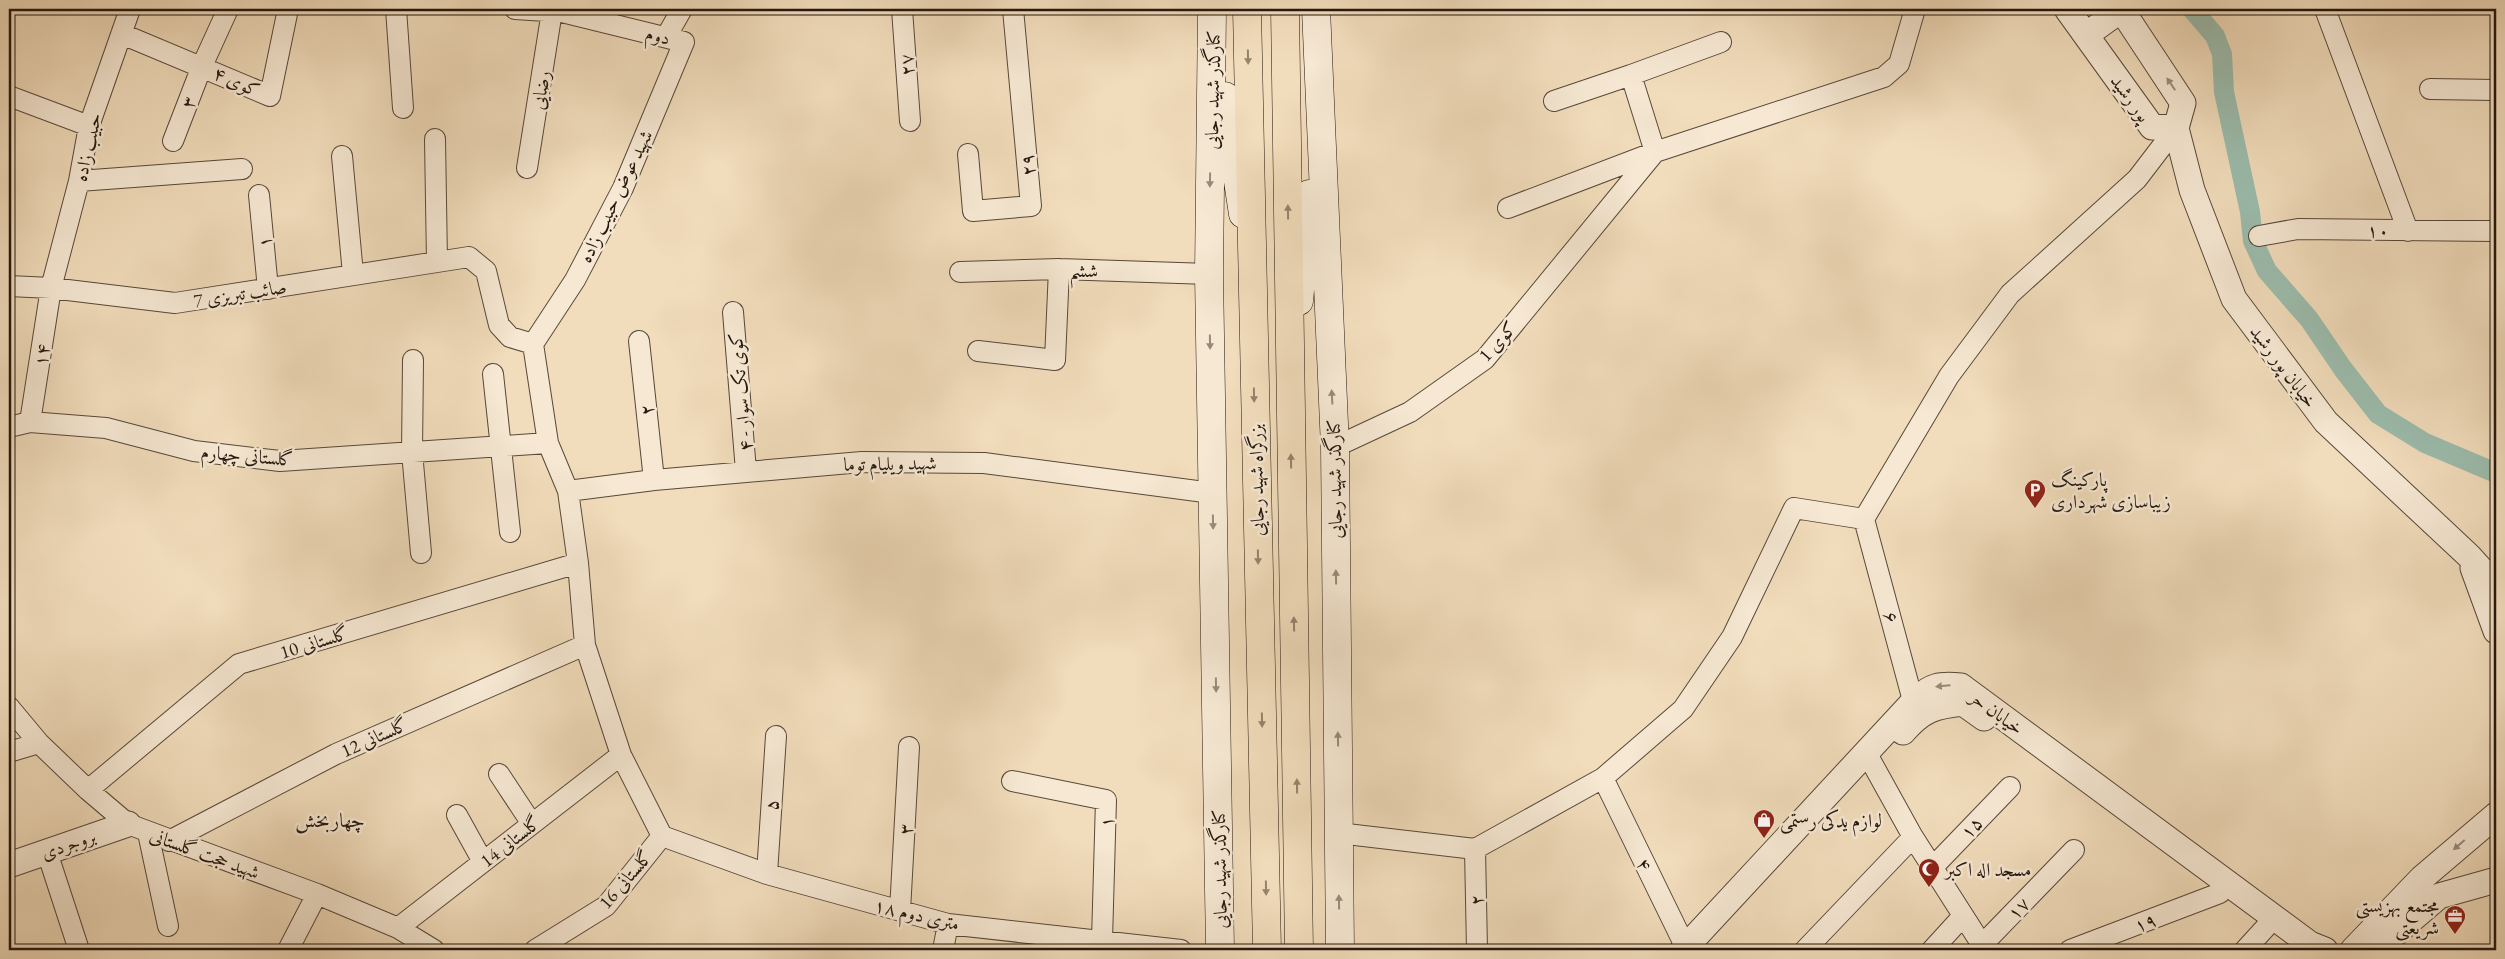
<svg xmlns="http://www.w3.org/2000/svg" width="2505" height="959" font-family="'EB Garamond',Amiri,serif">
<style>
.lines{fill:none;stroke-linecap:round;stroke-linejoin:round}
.canal{stroke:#9bbcac;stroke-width:20}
.minor-casing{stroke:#57483a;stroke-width:22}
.tertiary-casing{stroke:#57483a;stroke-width:27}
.secondary-casing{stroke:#24170f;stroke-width:29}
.trunk-casing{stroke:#24170f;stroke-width:29}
.minor{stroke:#f6e8d3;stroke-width:20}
.tertiary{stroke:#f6e8d3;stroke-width:25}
.secondary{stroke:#f6e8d3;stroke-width:28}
.trunk{stroke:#f1dcbb;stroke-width:28}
.oneway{fill:#95836e}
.oneway2{fill:#988a7b}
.labels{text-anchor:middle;stroke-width:5;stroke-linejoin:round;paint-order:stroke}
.street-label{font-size:19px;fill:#24170f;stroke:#f6e8d3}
.poi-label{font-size:19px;fill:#24170f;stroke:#f6e8d3;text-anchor:start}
.neighbourhood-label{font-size:20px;fill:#24170f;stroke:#f6e8d3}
</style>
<rect width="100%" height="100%" fill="#f1dcbb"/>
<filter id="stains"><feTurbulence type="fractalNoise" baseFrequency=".004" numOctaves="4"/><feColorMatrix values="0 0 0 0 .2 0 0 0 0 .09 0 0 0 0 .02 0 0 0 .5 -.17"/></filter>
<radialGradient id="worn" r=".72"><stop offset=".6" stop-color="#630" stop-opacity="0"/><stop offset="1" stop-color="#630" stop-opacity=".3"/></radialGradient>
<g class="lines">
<path class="canal" d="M2192 9 2215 36 2222 54 2224 92 2250 212 2253 241 2267 271 2309 319 2343 369 2378 414 2425 443 2496 473"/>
<g class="minor-casing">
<path id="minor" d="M396 9 403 108
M515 9 562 12 684 42 623 188 575 280 533 344
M902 9 910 121
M2325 9 2408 231
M122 34 270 96 288 9
M666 37 682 9
M1721 42 1631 75 1655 152 1884 77 1899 64 1915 9
M2430 89 2496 90
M9 96 89 126
M1554 101 1631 75
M435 139 437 262
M173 141 202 66 228 9
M968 154 973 211 1031 206 1013 9
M342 156 353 274
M527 168 552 11
M79 181 242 169
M259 195 268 289
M2259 236 2298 229 2496 231
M960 272 1059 269 1209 274
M9 286 51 288 175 303 469 257 486 271 499 325 510 337 533 344
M733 312 746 471
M639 341 654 480
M533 344 548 443 568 491 578 563 585 645 621 755 662 836
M978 351 1055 360 1059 269
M413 360 412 452 421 553
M493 374 510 532
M30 422 51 288 79 181 89 126 130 9
M9 427 30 422 106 428 194 451 280 461 548 443
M1335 447 1410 412 1485 359 1655 152 1508 208
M568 491 654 480 862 462 984 463 1212 493
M1864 519 1949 376 2010 294 2137 179 2176 128
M1864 519 1916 712
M9 707 39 743 88 790 128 824 317 894 398 928 434 950
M9 752 39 743
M1867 754 1913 837 1982 945 1983 950
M499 774 532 824
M1603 778 1687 950
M1012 781 1106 800 1102 940
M88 790 239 664 578 563
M457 815 483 862
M148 833 168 926
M1338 833 1475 849 1603 778 1683 709 1732 637 1794 508 1864 519
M662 836 767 874 948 924 1181 950
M169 841 336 754 585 645
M1475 849 1477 950
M47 852 79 950
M1933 867 2010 787
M767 874 776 736
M900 911 909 747
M398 928 621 755
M1982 945 2074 850
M288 950 317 894
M535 950 606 906 662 836
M943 950 948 924
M1805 950 1913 837
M1932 950 1963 916
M2070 950 2220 893
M2245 950 2266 927"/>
</g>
<g class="tertiary-casing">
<path id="tertiary" d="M2067 9 2152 127 2176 128
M2121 9 2183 103 2176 128
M2086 35 2122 9
M2176 128 2192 190 2234 299 2326 422 2469 556 2496 586
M2473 568 2496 631
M1903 732C1922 710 1934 706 1963 703L1984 718
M9 865 128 824
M1683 950 1915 700C1932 685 1939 684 1961 686L2310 944 2325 950
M2353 950 2422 878 2496 815
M2376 950 2439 896 2496 880"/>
</g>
<g class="secondary-casing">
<path id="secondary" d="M1212 9 1209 274 1220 950
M1316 9 1335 447 1340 950
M1225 96 1243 214
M1299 301 1309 194"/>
</g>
<g class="trunk-casing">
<path id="trunk" d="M1247 9 1267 950
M1285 9 1299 950"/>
</g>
<use href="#minor" class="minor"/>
<use href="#tertiary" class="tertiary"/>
<use href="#secondary" class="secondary"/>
<use href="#trunk" class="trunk"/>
</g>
<defs><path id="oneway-solid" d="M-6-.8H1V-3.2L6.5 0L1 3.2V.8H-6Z" transform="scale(1.25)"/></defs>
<g class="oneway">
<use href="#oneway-solid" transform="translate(1248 57) rotate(89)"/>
<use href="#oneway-solid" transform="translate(1288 212) rotate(-91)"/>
<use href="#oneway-solid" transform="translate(1254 395) rotate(89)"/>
<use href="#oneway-solid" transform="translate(1291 461) rotate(-91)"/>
<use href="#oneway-solid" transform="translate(1258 557) rotate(89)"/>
<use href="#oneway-solid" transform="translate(1294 624) rotate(-91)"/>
<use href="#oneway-solid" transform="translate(1262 720) rotate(89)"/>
<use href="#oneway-solid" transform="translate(1297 786) rotate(-91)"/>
<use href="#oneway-solid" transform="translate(1266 888) rotate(89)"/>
</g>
<g class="oneway2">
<use href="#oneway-solid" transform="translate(2171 84) rotate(-124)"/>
<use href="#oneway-solid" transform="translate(1210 180) rotate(91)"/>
<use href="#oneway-solid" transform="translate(1210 342) rotate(89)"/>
<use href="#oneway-solid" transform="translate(1332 397) rotate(-93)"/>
<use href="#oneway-solid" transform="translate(1213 522) rotate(89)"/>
<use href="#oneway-solid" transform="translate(1336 577) rotate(-91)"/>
<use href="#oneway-solid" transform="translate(1216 685) rotate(89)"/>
<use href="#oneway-solid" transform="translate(1943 686) rotate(175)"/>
<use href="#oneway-solid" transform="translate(1338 739) rotate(-91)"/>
<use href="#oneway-solid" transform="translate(2459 845) rotate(139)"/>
<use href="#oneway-solid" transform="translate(1339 902) rotate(-91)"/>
</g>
<defs>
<g id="parking-pin" transform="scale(1.125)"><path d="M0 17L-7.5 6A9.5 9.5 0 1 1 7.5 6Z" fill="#8f2418" stroke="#f6e8d3"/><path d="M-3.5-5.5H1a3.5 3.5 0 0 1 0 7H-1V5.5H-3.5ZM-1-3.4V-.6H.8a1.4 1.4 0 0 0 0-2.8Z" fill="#fff"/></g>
<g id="shop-pin" transform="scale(1.125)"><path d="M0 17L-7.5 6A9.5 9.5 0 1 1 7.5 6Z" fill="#8f2418" stroke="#f6e8d3"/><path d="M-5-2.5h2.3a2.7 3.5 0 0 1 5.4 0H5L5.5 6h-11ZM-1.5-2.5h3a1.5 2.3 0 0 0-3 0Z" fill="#fff"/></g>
<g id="mosque-pin" transform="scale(1.125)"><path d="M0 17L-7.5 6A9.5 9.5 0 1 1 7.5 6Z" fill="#8f2418" stroke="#f6e8d3"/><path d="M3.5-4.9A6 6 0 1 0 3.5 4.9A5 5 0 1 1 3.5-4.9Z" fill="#fff"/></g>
<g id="office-pin" transform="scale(1.125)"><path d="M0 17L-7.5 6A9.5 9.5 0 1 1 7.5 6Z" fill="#8f2418" stroke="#f6e8d3"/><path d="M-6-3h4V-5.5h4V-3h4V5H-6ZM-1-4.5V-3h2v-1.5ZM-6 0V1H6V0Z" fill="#fff"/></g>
</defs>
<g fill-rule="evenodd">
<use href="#parking-pin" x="2035" y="490"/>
<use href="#shop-pin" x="1764" y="820"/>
<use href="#mosque-pin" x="1929" y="869"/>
<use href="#office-pin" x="2455" y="916"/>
</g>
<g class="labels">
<g class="street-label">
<text transform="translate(658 35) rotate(14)" y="7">دوم</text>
<text transform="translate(906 65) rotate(-94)" y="7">۲۷</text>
<text transform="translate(237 81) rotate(24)" y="7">کوی ۴</text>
<text transform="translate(540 90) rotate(-81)" y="7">رضایی</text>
<text transform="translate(1212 90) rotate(-89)" y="7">کنارگذر شهید رجایی</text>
<text transform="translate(2131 98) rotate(54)" y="7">پور رشید</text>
<text transform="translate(188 102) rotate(-69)" y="7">۳</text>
<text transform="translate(87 147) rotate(-77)" y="7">حبیب زاده</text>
<text transform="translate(1027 165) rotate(-95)" y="7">۲۹</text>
<text transform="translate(615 196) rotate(-64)" y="7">شهید عوض حبیب زاده</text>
<text transform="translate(2378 230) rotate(1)" y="7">۱۰</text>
<text transform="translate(264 242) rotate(-95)" y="7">۱</text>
<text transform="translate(1084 270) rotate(2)" y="7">ششم</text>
<text transform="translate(240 293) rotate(-9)" y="7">صائب تبریزی 7</text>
<text transform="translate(1497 341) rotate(-48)" y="7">کوی 1</text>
<text transform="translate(41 355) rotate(-81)" y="7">۱۴</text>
<text transform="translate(2284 366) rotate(53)" y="7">خیابان پور رشید</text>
<text transform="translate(740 392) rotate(-95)" y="7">۴ - کوی تک سوار</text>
<text transform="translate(646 410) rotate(-96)" y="7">۲</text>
<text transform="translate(247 455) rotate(5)" y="7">گلستانی چهارم</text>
<text transform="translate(890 463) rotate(-1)" y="7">شهید ویلیام توما</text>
<text transform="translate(1334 479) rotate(-91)" y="7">کنارگذر شهید رجایی</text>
<text transform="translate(1256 480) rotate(-91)" y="7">بزرگراه شهید رجایی</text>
<text transform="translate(1892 617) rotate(74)" y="7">۶</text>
<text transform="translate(314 642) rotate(-17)" y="7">گلستانی 10</text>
<text transform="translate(1997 712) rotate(36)" y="7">خیابان حر</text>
<text transform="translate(374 737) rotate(-24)" y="7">گلستانی 12</text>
<text transform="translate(771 805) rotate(-86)" y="7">۵</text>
<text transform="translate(1106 822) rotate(-88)" y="7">۱</text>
<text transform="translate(1971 827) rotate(-46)" y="7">۱۵</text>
<text transform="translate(905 829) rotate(-87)" y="7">۳</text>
<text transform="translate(510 841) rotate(-38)" y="7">گلستانی 14</text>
<text transform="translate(68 844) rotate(-19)" y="7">بروجردی</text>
<text transform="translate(205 853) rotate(20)" y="7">شهید حجت گلستانی</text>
<text transform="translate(1645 864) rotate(65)" y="7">۴</text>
<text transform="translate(1219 869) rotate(-91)" y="7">کنارگذر شهید رجایی</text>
<text transform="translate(625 879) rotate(-49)" y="7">گلستانی 16</text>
<text transform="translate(1476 900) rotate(-91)" y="7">۲</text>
<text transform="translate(2018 908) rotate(-46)" y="7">۱۷</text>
<text transform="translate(917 914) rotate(13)" y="7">۱۸ متری دوم</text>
<text transform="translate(2145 922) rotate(-21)" y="7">۱۹</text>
</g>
<g class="poi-label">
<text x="2051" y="486">پارکینگ<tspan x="2051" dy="22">زیباسازی شهرداری</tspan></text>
<text x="1780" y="827">لوازم یدکی رستمی</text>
<text x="1945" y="876">مسجد اله اکبر</text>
<text x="2439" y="912" text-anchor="end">مجتمع بهزیستی<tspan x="2439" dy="22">شریعتی</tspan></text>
</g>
<g class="neighbourhood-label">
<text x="330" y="827">چهاربخش</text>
</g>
</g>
<rect width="2505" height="959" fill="none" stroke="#f1dcbb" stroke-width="30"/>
<rect x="10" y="10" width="2485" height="939" fill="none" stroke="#24170f" stroke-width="2.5"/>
<rect x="15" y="15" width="2475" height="929" fill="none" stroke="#24170f"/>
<rect width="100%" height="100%" filter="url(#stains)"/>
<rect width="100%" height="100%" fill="url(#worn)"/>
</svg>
